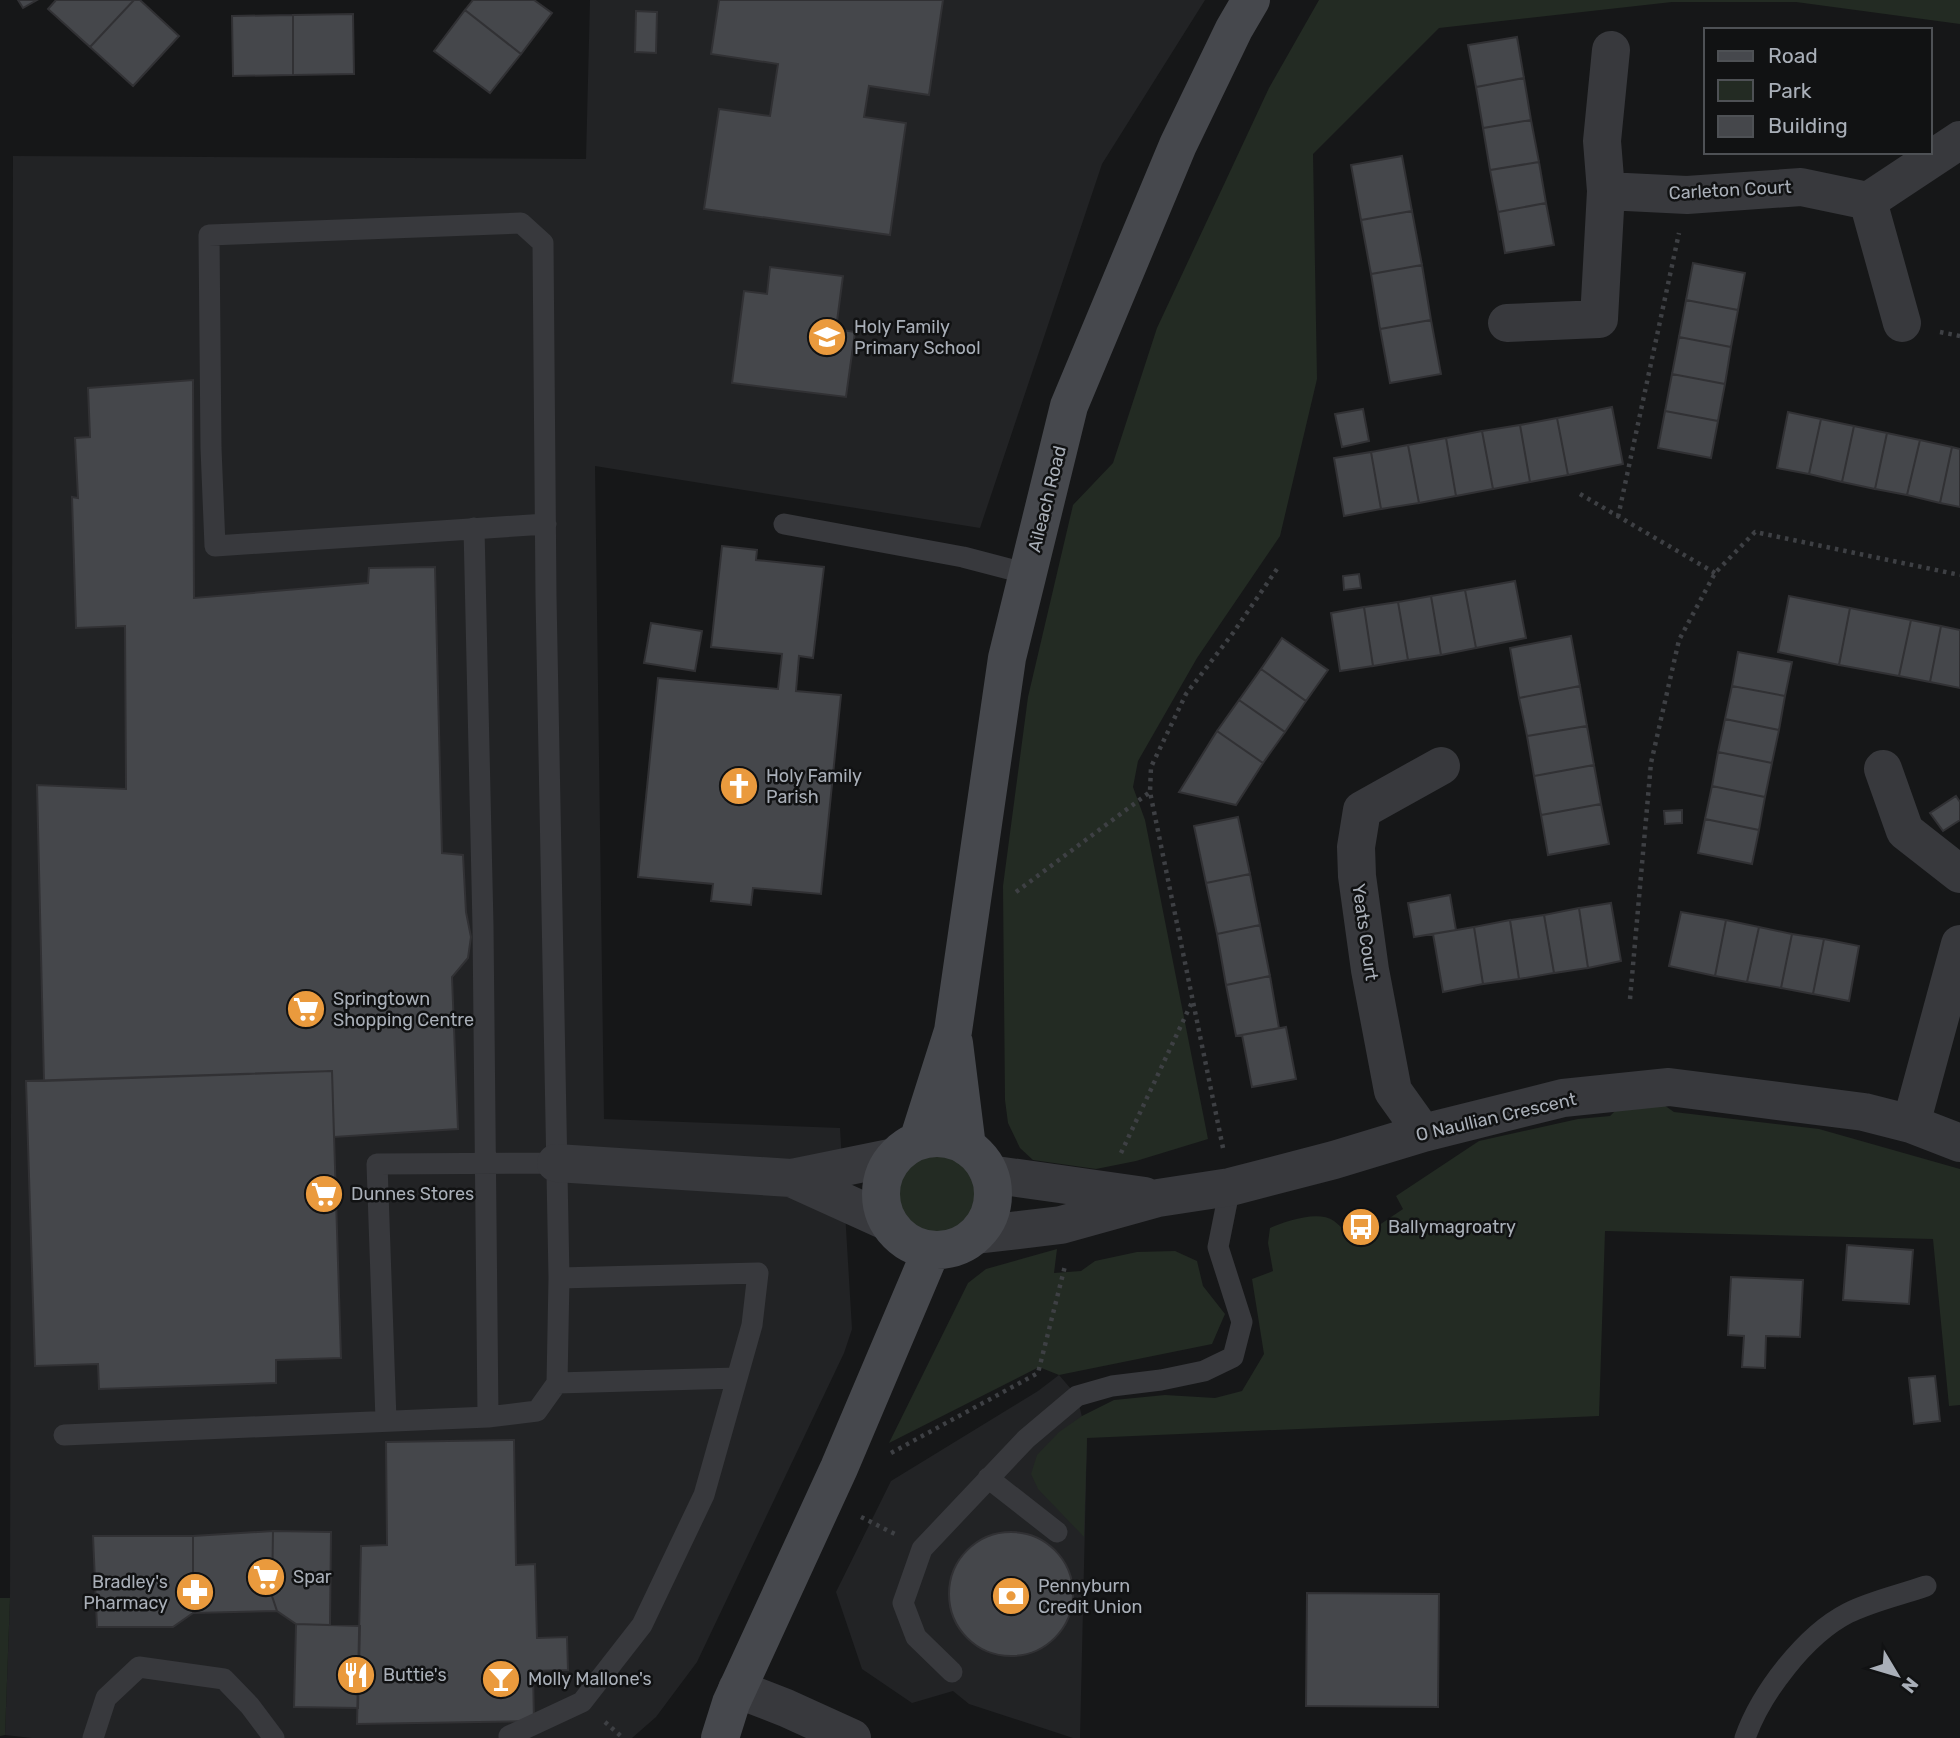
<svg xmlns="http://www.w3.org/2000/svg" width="1960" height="1738" font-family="Rubik,sans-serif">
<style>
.built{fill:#222325}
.green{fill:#232b23}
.building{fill:#45474b;stroke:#313134;stroke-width:2}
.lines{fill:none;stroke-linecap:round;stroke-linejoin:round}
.path{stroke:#3e4044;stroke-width:4.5;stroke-dasharray:3.5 5;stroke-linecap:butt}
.lane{stroke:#38393d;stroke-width:21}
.street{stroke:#38393d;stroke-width:38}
.secondary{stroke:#46484d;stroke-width:38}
.labels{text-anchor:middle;stroke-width:5;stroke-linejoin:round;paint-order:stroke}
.street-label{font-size:18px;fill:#a9afb8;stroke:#111213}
.poi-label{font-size:18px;fill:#a9afb8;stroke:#111213;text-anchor:start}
</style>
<rect width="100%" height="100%" fill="#161718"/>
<path class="built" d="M590 0H1205L1102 164 980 528 595 466 604 1119 840 1128 852 1329 844 1353 697 1662 656 1717 632 1738H32L5 1735 10 1598 13 156 586 159Z
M1059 1375 1077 1396 1087 1438 1080 1738H1073L969 1704 953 1691 912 1703 862 1669 836 1592 891 1481 1038 1391Z"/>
<path class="green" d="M1319 0H1960V24L1796 2H1672L1439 28 1313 154 1317 379 1280 536 1197 658 1138 761 1133 787 1145 820 1208 1139 1136 1161 1096 1169 1033 1160 1020 1148 1008 1123 1005 1100 1003 886 1028 697 1073 505 1113 463 1157 328 1269 88Z
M1625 1101 1661 1103 1674 1112 1819 1129 1960 1169V1405L1949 1406 1933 1239 1605 1231 1599 1416 1087 1438 1084 1537 1038 1489 1031 1474 1037 1455 1059 1432 1082 1416 1114 1400 1165 1395 1215 1398 1242 1391 1264 1354 1252 1279 1273 1271 1268 1243 1270 1228C1287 1221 1318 1210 1334 1221 1342 1227 1348 1235 1354 1242L1403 1209 1396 1196 1479 1141 1578 1119 1610 1116Z
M896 1195a40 40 0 1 1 80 0a40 40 0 1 1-80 0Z
M1057 1249 1054 1273 1081 1271 1095 1261 1137 1252 1175 1251 1197 1261 1203 1286 1225 1314 1212 1344 1059 1375 1039 1367 889 1443 968 1283 986 1269Z
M0 1598H10L5 1735 0 1736Z"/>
<path class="building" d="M18 0H37L23 8Z
M56 0H134L90 47 48 9Z
M134 0H140L179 36 133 86 90 47Z
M473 0H534L552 13 521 54 465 10Z
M719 0H943L929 95 869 86 864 117 906 123 890 235 704 209 719 109 770 116 778 64 711 54Z
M465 10 521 54 490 93 434 51Z
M636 11 657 12 656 53 635 52Z
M353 14 354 74 293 75V15Z
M293 15V75L233 76 232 16Z
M1517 37 1524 78 1476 87 1468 45Z
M1524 78 1531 120 1483 128 1476 87Z
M1531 120 1539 162 1490 170 1483 128Z
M1402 156 1412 211 1361 220 1351 165Z
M1539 162 1546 203 1498 212 1490 170Z
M1546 203 1554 245 1505 253 1498 212Z
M1412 211 1422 265 1371 274 1361 220Z
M1693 263 1745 273 1738 310 1686 300Z
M1422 265 1431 320 1380 329 1371 274Z
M770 267 843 276 836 329 855 332 846 397 732 383 744 291 767 294Z
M1686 300 1738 310 1731 347 1679 337Z
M1431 320 1441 374 1390 383 1380 329Z
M1679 337 1731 347 1725 384 1672 374Z
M1672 374 1725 384 1718 421 1665 411Z
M193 380 194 598 368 583 369 568 435 567 442 853 463 855 466 912 471 937 468 958 452 977 458 1129 334 1137 332 1071 44 1081 37 785 126 789 125 626 76 628 72 497 78 498 75 438 90 437 88 388Z
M1612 407 1623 464 1568 475 1557 418Z
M1363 409 1369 441 1342 447 1335 414Z
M1665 411 1718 421 1711 458 1658 448Z
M1788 412 1821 419 1809 474 1777 468Z
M1557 418 1568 475 1530 482 1520 425Z
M1821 419 1854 426 1842 482 1809 474Z
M1520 425 1530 482 1493 489 1482 431Z
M1854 426 1887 433 1875 489 1842 482Z
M1482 431 1493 489 1456 496 1446 438Z
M1887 433 1920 440 1907 495 1875 489Z
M1446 438 1456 496 1419 503 1408 445Z
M1920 440 1952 447 1940 503 1907 495Z
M1408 445 1419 503 1381 509 1371 452Z
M1952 447 1960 449V507L1940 503Z
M1371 452 1381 509 1344 516 1334 458Z
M722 546 757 550 756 560 824 567 813 658 799 656 796 691 841 695 821 894 753 888 751 905 711 901 713 884 638 877 658 678 778 689 782 654 711 647Z
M1359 574 1361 588 1344 590 1343 576Z
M1515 581 1526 638 1476 648 1465 590Z
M1465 590 1476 648 1441 655 1431 596Z
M1431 596 1441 655 1408 660 1398 602Z
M1789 596 1850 608 1839 665 1778 652Z
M1398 602 1408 660 1373 666 1364 607Z
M1364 607 1373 666 1340 671 1331 613Z
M1850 608 1911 620 1899 676 1839 665Z
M1911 620 1941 626 1930 682 1899 676Z
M651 623 702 631 695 671 644 663Z
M1941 626 1960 630V688L1930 682Z
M1571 636 1580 686 1519 698 1510 648Z
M1282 638 1328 670 1306 701 1261 669Z
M1738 652 1792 662 1785 696 1732 686Z
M1261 669 1306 701 1285 732 1239 700Z
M1580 686 1587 726 1527 736 1519 698Z
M1732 686 1785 696 1779 730 1725 719Z
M1239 700 1285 732 1263 763 1217 731Z
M1725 719 1779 730 1772 763 1718 752Z
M1587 726 1594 765 1534 776 1527 736Z
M1217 731 1263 763 1236 805 1179 792Z
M1718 752 1772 763 1765 797 1712 786Z
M1594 765 1601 804 1541 815 1534 776Z
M1712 786 1765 797 1759 830 1705 819Z
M1956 796 1960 802V820L1943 831 1930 813Z
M1601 804 1609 844 1548 855 1541 815Z
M1682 810V823L1665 824 1664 811Z
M1238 817 1250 874 1206 883 1194 826Z
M1705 819 1759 830 1752 864 1698 853Z
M1250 874 1260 925 1217 934 1206 883Z
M1450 895 1456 930 1414 937 1408 903Z
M1611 903 1621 961 1588 968 1579 908Z
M1579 908 1588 968 1554 973 1544 915Z
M1681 912 1726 920 1715 976 1669 966Z
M1544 915 1554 973 1519 979 1510 920Z
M1510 920 1519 979 1483 984 1474 927Z
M1726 920 1759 927 1747 982 1715 976Z
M1260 925 1270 976 1226 985 1217 934Z
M1474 927 1483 984 1443 992 1433 934Z
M1759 927 1792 934 1781 988 1747 982Z
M1792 934 1824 939 1813 994 1781 988Z
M1824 939 1859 946 1849 1001 1813 994Z
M1270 976 1279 1028 1236 1036 1226 985Z
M1286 1027 1296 1079 1252 1087 1242 1035Z
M332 1071 341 1358 276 1360V1383L99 1389 98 1364 35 1366 26 1081Z
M1847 1245 1913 1250 1909 1304 1843 1300Z
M1731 1277 1803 1280 1800 1337 1766 1336 1765 1368 1742 1367 1744 1336 1728 1335Z
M1935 1376 1940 1421 1914 1424 1909 1378Z
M514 1440 516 1565 535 1564 537 1638 567 1637 568 1670 533 1671 534 1721 357 1724 361 1546 387 1545 386 1442Z
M273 1531 331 1532 330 1625 296 1624 277 1611 272 1596Z
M273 1531 272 1596 277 1611 193 1613V1536Z
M949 1594a62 62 0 1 1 124 0a62 62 0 1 1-124 0Z
M93 1536H193V1613L173 1627H97Z
M1307 1593 1439 1594 1438 1707 1306 1706Z
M296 1624 360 1626 358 1708 294 1707Z"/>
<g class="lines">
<path class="path" d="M1940 332 1960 336
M1580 494 1715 573
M1618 517 1679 233
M1016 892 1150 792
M1630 999 1651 763 1679 640 1715 573 1755 532 1960 575
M1223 1148 1150 792 1151 767 1186 694 1233 633 1279 566
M1121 1153 1193 1000
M891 1453 1038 1373 1065 1266
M861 1517 895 1534
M605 1722 623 1738"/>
<path class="lane" d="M546 524 215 546 211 448 209 235 521 223 543 243C544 360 545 478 546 596L559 1278 557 1383 737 1378
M784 524 963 557 1028 574
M474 528 483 926 488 1417
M386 1420 377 1164 556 1163
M64 1435 488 1417 537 1411 557 1383
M988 1478 1057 1532
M952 1672 916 1637 903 1603 922 1549 1026 1439 1077 1396 1112 1386 1161 1380 1204 1371 1233 1357 1242 1322 1218 1247 1230 1187
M509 1736 582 1702 642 1625 704 1495 752 1325 758 1273 559 1278
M93 1738 106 1698 139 1667 224 1679 250 1706 274 1738
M1745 1738C1761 1693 1805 1635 1848 1613 1872 1601 1900 1595 1926 1586"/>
<path class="street" d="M1606 191 1602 141 1611 50
M1868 201 1902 323
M1507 323 1599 319 1606 191 1687 195 1801 187 1868 201 1960 140
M1883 769 1905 831 1960 874
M1911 1124 1960 944
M1423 1133 1393 1091 1370 970 1357 876 1356 847 1362 810 1441 766
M556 1163 791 1178 894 1157
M989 1174 1145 1196
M791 1178 888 1222
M976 1235 1061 1225 1158 1198 1230 1187 1334 1160 1423 1133 1563 1098 1669 1087 1864 1112 1911 1124 1960 1143
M737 1689 786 1708 852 1738"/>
<path class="secondary" d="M954 1043 967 1147
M881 1194a56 56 0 1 1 112 0a56 56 0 1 1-112 0Z
M918 1141 953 1031 1007 658 1069 406 1178 145 1234 29 1251 0
M720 1738 731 1703 839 1468 931 1251"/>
</g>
<defs>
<g id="school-disc" transform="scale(2.0125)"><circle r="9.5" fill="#ea9a3d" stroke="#111213"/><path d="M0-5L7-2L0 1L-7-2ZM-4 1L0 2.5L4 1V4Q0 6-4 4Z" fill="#fff"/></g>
<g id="church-disc" transform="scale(2.0125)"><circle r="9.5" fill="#ea9a3d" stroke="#111213"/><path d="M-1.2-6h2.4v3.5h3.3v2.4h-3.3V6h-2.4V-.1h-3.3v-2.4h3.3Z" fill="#fff"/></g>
<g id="supermarket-disc" transform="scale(2.0125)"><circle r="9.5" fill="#ea9a3d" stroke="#111213"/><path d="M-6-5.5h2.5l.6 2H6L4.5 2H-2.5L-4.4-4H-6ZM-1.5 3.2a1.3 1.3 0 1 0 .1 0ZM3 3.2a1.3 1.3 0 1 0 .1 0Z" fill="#fff"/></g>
<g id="bus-disc" transform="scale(2.0125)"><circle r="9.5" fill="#ea9a3d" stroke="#111213"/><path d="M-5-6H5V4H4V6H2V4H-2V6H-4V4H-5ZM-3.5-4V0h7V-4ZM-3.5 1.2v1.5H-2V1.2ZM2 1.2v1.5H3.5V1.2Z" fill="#fff"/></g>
<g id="pharmacy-disc" transform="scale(2.0125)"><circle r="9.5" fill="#ea9a3d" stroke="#111213"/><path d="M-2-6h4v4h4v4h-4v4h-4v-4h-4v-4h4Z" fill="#fff"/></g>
<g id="bank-disc" transform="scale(2.0125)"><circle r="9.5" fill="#ea9a3d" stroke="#111213"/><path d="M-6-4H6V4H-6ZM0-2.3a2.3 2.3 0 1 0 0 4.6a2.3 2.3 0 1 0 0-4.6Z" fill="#fff"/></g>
<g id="restaurant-disc" transform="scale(2.0125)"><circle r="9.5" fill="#ea9a3d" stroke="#111213"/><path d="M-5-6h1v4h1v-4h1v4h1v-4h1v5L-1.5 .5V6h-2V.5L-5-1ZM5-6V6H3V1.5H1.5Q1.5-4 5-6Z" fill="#fff"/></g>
<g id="bar-disc" transform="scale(2.0125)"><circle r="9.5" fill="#ea9a3d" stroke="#111213"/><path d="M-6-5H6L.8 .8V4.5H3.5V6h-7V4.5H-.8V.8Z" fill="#fff"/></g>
</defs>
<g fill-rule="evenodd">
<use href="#school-disc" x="827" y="337"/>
<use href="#church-disc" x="739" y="786"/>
<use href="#supermarket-disc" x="306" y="1009"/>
<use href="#supermarket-disc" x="324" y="1194"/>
<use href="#bus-disc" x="1361" y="1227"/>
<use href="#supermarket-disc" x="266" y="1577"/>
<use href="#pharmacy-disc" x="195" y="1592"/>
<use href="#bank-disc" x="1011" y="1596"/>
<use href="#restaurant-disc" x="356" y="1675"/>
<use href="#bar-disc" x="501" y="1679"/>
</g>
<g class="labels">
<g class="street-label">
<text transform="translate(1730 190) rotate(-3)" y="6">Carleton Court</text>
<text transform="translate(1047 499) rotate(-76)" y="6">Aileach Road</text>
<text transform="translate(1365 932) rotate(82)" y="6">Yeats Court</text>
<text transform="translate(1496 1117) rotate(-13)" y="6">O Naullian Crescent</text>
</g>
<g class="poi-label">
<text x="854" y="333">Holy Family<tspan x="854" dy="21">Primary School</tspan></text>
<text x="766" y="782">Holy Family<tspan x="766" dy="21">Parish</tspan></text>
<text x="333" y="1005">Springtown<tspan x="333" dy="21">Shopping Centre</tspan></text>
<text x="351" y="1200">Dunnes Stores</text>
<text x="1388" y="1233">Ballymagroatry</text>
<text x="293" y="1583">Spar</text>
<text x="168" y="1588" text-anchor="end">Bradley's<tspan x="168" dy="21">Pharmacy</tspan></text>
<text x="1038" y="1592">Pennyburn<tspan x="1038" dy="21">Credit Union</tspan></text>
<text x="383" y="1681">Buttie's</text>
<text x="528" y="1685">Molly Mallone's</text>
</g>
</g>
<rect x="1704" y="28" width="228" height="126" fill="#111213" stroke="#4e5155" stroke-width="2"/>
<rect x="1718" y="51" width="35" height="10" fill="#46484d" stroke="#4e5155" stroke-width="2"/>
<text x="1768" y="63" font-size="21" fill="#a9afb8">Road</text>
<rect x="1718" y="80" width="35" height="21" fill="#232b23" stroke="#4e5155" stroke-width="2"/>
<text x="1768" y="98" font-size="21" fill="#a9afb8">Park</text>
<rect x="1718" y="116" width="35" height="21" fill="#45474b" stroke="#4e5155" stroke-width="2"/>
<text x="1768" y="133" font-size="21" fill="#a9afb8">Building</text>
<g transform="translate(1897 1675) rotate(128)" stroke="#111213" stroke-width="5" paint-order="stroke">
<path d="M0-5L12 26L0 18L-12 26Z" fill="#a9afb8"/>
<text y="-10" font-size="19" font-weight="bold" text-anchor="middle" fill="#a9afb8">N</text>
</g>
</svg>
